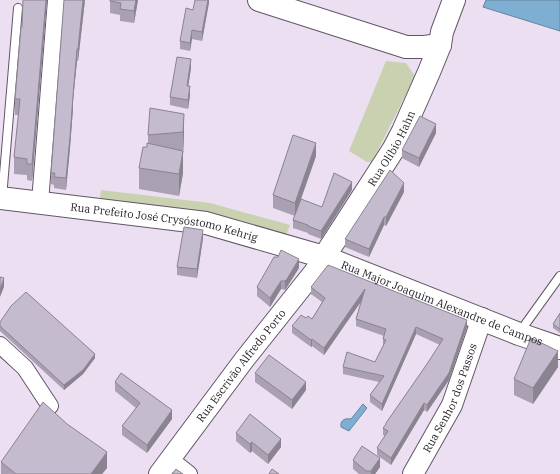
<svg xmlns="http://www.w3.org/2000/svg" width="560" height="474" font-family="'IBM Plex Serif',serif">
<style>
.green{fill:#c9d1b0}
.water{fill:#7eafd2;stroke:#64859f}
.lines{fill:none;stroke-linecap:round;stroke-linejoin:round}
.service-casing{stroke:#615666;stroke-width:10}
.minor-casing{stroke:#615666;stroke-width:18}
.tertiary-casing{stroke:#615666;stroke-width:22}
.secondary-casing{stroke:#615666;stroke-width:24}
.service{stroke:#fff;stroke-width:8}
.minor{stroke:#fff;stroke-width:16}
.tertiary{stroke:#fff;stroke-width:20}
.secondary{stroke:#fff;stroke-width:22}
.wall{fill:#a9a1b1}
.shaded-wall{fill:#8a8390}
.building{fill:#c5bbce;stroke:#8a8390}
.labels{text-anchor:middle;stroke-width:3;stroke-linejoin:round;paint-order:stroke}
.street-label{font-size:11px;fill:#272229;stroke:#f9ecff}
</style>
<rect width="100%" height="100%" fill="#ecdff1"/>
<path class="green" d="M386 61 406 63 415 76 372 162H367L349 151Z
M101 190 210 203 290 225 284 240 99 205Z"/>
<path class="water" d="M486 0H560V31L483 7Z
M363 404 367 408 349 431 341 427C340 420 345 418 351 419Z"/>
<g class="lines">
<g class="service-casing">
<path id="service" d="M2 198 18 8
M519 333 560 276"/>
</g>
<g class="minor-casing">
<path id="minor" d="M40 202 56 0
M0 345 25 368 50 406
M170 459 189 474"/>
</g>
<g class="tertiary-casing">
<g id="tertiary">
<path id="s1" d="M159 474 244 360 314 272 324 257"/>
<path id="s2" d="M413 474 452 405 482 318"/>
</g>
</g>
<g class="secondary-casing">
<g id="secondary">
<path d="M259 0 406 47H424L440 45"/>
<path id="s3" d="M0 198 206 223 324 257 519 334 560 348"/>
<path id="s4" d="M324 257 393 150 403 131 429 72 440 45 442 32 454 0"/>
</g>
</g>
<use href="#service" class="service"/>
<use href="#minor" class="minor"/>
<use href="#tertiary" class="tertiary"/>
<use href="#secondary" class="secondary"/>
</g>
<path class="wall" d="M47 0 32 181 27 180V175L14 174V157L19 115H15V99L22 27Z
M85 0 78 61H77L73 100V108L70 148 66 190 54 188V185L51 184V173Z
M110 0H138L134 23 120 21V15L110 13Z
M209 0 202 41 192 39 190 51 180 49V41L193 10Z
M191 68 188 86 190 95 188 109 170 105V97Z
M184 114V136L183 154V173L179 196 139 189V168L147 147 148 144V135Z
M436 133 419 167 402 158V150Z
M316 156 298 207H322L352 190 321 239 308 234V233L293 228V220L295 216 273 208V195Z
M404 192 386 226 384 225 369 257 345 247V239Z
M203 238 197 278 177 275V267Z
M299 268 287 287 285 290 281 289 270 307 257 296V287Z
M311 287 467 327 449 380 427 412 424 410 391 465 377 455V448L385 436 383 435V428L386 425V423L427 364 440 345 416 334 382 411 370 402V395L379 382 343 374V367L375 362 383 346V339L384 336 356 326V319L361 301 324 355 312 346 311 347 292 333V326L306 318 312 319 322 302 311 294Z
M560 313V333L553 328V324Z
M0 322 95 358 83 374 64 390 0 331Z
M558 367 533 404 514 395V379Z
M255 373 306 390 292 409 255 382Z
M115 382 172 419 147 453 122 435V426L136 408 115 391Z
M236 433 281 447 268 464 252 451 250 453 236 441Z
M353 460 380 467 375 474H359L353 469Z
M1 462 107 468 102 474H1Z"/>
<path class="shaded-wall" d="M46 0H47L32 181V164Z
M83 0H85L78 61V49Z
M136 0H138L134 23V11Z
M208 0H209V3L202 41V32Z
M192 30V39L190 51V43Z
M77 49V61L73 100V108L70 148 66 190V178Z
M191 59V68L187 94V86Z
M190 86V95L188 109V100Z
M184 114V136L183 154V132Z
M436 124V133L419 167V158Z
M316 143V156L295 216V203Z
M183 151V173L179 196V174Z
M352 182V190L321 239V231Z
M404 183V192L386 226V217Z
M384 217V225L369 257V249Z
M203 230V238L197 278V269Z
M299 259V268L285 290V281Z
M4 278V287L0 297V289Z
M281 281V289L270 307V298Z
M365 289V296L324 355V348Z
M467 320V327L449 380 427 412V405Z
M416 327V334L382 411V404Z
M312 339V346L311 347V340Z
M558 351V367L533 404V388Z
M95 354V358L83 374 64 390V385Z
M306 382V390L292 409V400Z
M424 403V410L391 465V458Z
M172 410V419L147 453V445Z
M281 439V447L268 464V455Z
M252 442V451L250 453V444Z
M107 452V468L102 474H91Z
M380 458V467L375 474H371V471Z"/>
<path class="building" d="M23 0H46L32 164H27V159L14 157 20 99H15L21 27H22Z
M64 0H83L78 49H77L73 96 70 137 66 178 54 177 55 173H51Z
M110 0H136L134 11 120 9 121 3 110 1Z
M195 0H208L202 32 192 30 190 43 180 41 186 8 193 10Z
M177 57 191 59 187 86H190L188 100 170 97Z
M150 108 184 114 183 132 148 135Z
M420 116 436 124 419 158 402 150Z
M293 135 316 143 295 203 273 195Z
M147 143 183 151 179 174 139 168 143 147H147Z
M390 170 404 183 386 217H384L369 249 345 239Z
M334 173 352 182 321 231 308 226V225L293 220 301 199 322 207Z
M184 227 203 230 197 269 177 267Z
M281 250 299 259 287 279 285 281H281L270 298 257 287 274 257H278Z
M328 265 467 320 449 373 427 405 424 403 391 458 377 448 388 431 383 428 386 424V423L427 364 443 339 416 327 382 404 370 395 384 376 343 367 347 352 375 362 386 340 383 339 386 329 356 319 365 289 324 348 312 339 311 340 292 326 301 315 306 318 308 316 312 319 325 298 311 287Z
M0 277 4 278 0 289Z
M26 292 95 354 83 370 64 385 0 326V322L11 306Z
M560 313V329L553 324Z
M531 338 558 351 533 388 514 379Z
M269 355 306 382 292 400 255 373Z
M121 373 172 410 147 445 122 426 140 403 115 382Z
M43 402 67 424 107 452 91 474H16L1 462Z
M250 414 281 439 268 455 252 442 250 444 236 433Z
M362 446 380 458 371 471H366L353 460Z
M176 469 183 474H172Z
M272 469 279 474H269Z"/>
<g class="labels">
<g class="street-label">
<text dy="4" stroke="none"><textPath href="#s4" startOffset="128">Rua Olíbio Hahn</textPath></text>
<text dy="4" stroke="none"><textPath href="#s3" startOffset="166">Rua Prefeito José Crysóstomo Kehrig</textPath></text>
<text dy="4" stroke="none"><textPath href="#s3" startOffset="457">Rua Major Joaquim Alexandre de Campos</textPath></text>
<text dy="4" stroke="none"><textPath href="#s1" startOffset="136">Rua Escrivão Alfredo Porto</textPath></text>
<text dy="4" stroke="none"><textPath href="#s2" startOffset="85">Rua Senhor dos Passos</textPath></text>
</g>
</g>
</svg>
